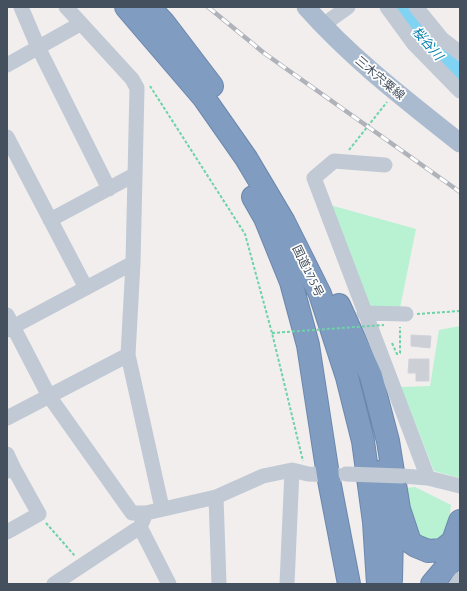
<svg xmlns="http://www.w3.org/2000/svg" width="467" height="591" font-family="'PT Sans','Noto Sans JP',sans-serif">
<style>
.green{fill:#b8f2d3}
.lines{fill:none;stroke-linecap:round;stroke-linejoin:round}
.river{stroke:#81d3f3;stroke-width:20}
.building{fill:#cccfd6;stroke:#d1d3da}
.highway-casing{stroke:#6c87ad;stroke-width:24}
.path{stroke:#6dd3a8;stroke-width:2;stroke-dasharray:3 2;stroke-linecap:butt}
.minor{stroke:#c0c9d4;stroke-width:15}
.major{stroke:#abbbcf;stroke-width:19}
.highway{stroke:#819cc1;stroke-width:22}
.rail-casing{stroke:#afb2b9;stroke-width:4.5}
.rail{stroke:#fff;stroke-width:3;stroke-dasharray:9;stroke-linecap:butt}
.path-bridge{stroke:#6dd3a8;stroke-width:2;stroke-dasharray:3 2;stroke-linecap:butt}
.minor-bridge{stroke:#c0c9d4;stroke-width:15}
.labels{text-anchor:middle;stroke-width:3.5;stroke-linejoin:round;paint-order:stroke}
.street-label{font-size:12px;fill:#44505d;stroke:#fff}
.water-label{font-size:13px;font-style:italic;fill:#017cac;stroke:#fff}
</style>
<rect width="100%" height="100%" fill="#f1eeed"/>
<path class="green" d="M330 205 416 229 399 313 370 311Z
M460 326V478L434 471 401 387 430 386 439 330Z
M415 487 451 505 448 529 442 539 430 542 414 536 406 488Z"/>
<g class="lines">
<path class="river" d="M399 7 432 52 460 75"/>
</g>
<path class="building" d="M411 335 431 336 430 348 411 346Z
M409 359H429V381H416V373H408Z"/>
<g class="lines">
<g class="highway-casing">
<path id="highway" d="M126 7 204 98 246 158 284 222 320 294 347 377 363 441 374 522 378 584
M149 7 164 23 212 86
M253 197 265 218 291 282 308 345 328 475 349 584
M339 305 371 376 388 441 399 509 410 542 416 546 428 551 442 550 453 541 460 521
M383 471 392 533 391 580
M432 584 460 551"/>
</g>
<path class="path" d="M150 86 245 234 272 333 303 461
M349 150 387 102
M417 314 460 311
M392 343 397 354 400 353V327
M46 523 75 556"/>
<path class="minor" d="M21 7 38 47 109 189
M66 7 132 79 137 88 133 263 128 355 162 508
M387 7 414 44 460 91
M416 7 442 39 460 53
M323 25 348 7
M7 65 80 24
M7 137 86 288
M385 165 334 161 314 178 428 478
M50 220 134 175
M364 313 406 314
M7 315 49 396 132 513H146L216 497 263 476 292 470 308 474 337 475
M7 330 133 263
M7 418 128 355
M7 454 14 469 7 471
M402 476 428 478 460 486
M216 497 219 584
M140 527 169 584
M7 532 39 514 14 469
M54 584 140 527 146 513
M287 584 292 470
M457 584 460 579"/>
<path class="major" d="M306 7C352 59 406 100 460 143"/>
<use href="#highway" class="highway"/>
<g class="rail-casing">
<path id="rail" d="M208 7 264 53 460 192"/>
</g>
<use href="#rail" class="rail"/>
<path class="path-bridge" d="M272 333 384 325"/>
<path class="minor-bridge" d="M346 474 402 476"/>
</g>
<g class="labels">
<g class="street-label">
<text transform="translate(380 78) rotate(40)" y="4">三木宍粟線</text>
<text transform="translate(308 271) rotate(64)" y="4">国道175号</text>
</g>
<g class="water-label">
<text transform="translate(428 43) rotate(49)" y="5">桜谷川</text>
</g>
</g>
<rect width="467" height="591" fill="none" stroke="#44505d" stroke-width="16"/>
</svg>
